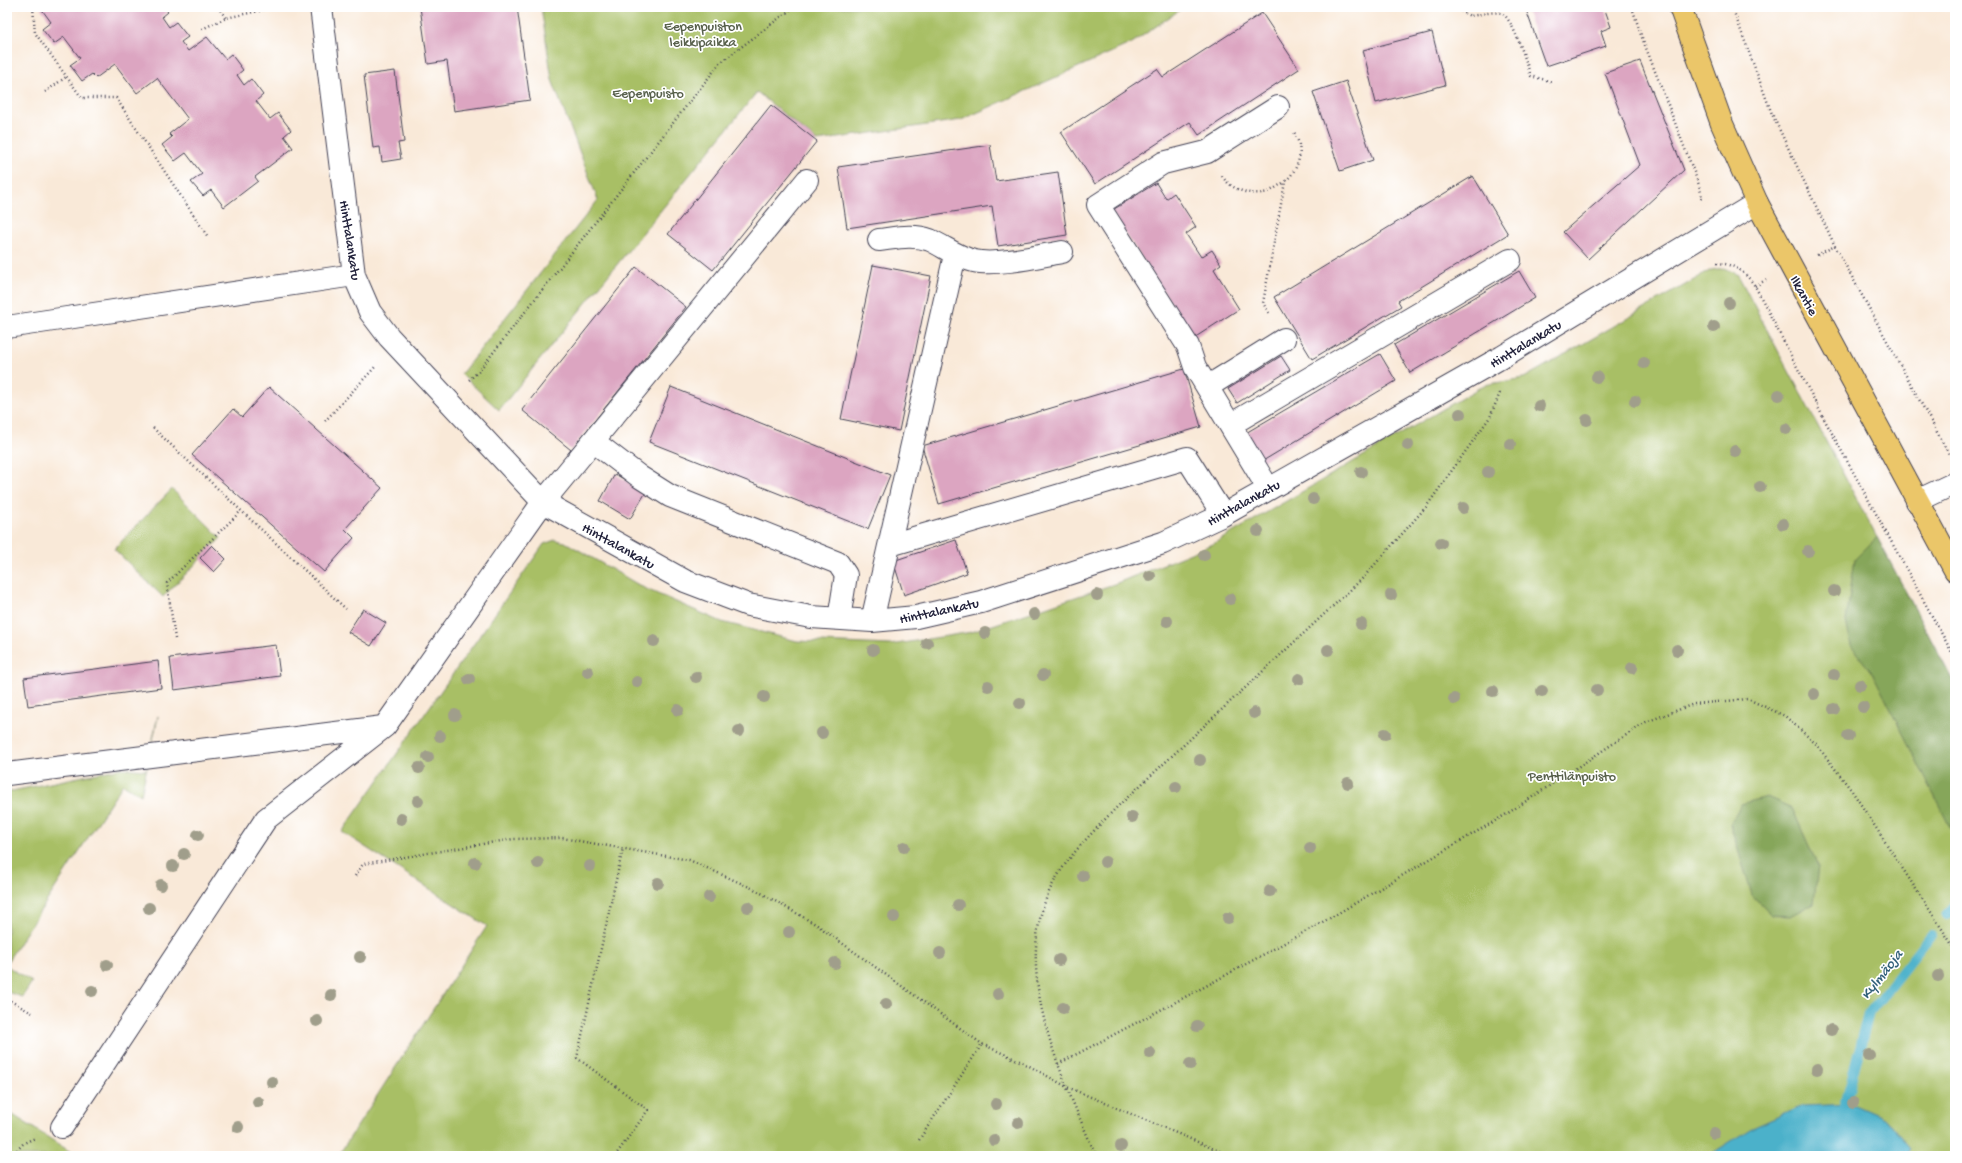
<svg xmlns="http://www.w3.org/2000/svg" width="1962" height="1163" font-family="'Gochi Hand',sans-serif">
<style>
.green{fill:#a8bf65;stroke:#657050}
.forest{fill:#86a65a;stroke:#54644a}
.water{fill:#4bb1ca;stroke:#366a82}
.lines{fill:none;stroke-linecap:round;stroke-linejoin:round}
.stream{stroke:#4bb1ca;stroke-width:10}
.building{fill:#dca5c1}
.minor-casing{stroke:#424053;stroke-width:24}
.major-casing{stroke:#424053;stroke-width:24}
.path{stroke:#424053;stroke-width:2.5;stroke-dasharray:1 3;stroke-linecap:butt}
.minor{stroke:#fff;stroke-width:22}
.major{stroke:#ebc669;stroke-width:22}
.tree{fill:#a09e8b}
.labels{text-anchor:middle;stroke-width:3.5;stroke-linejoin:round;paint-order:stroke}
.park-label{font-size:14px;fill:#58614c;stroke:#fff}
.street-label{font-size:14px;fill:#22223b;stroke:#fff}
.water-label{font-size:15px;font-style:italic;fill:#34627b;stroke:#fff}
</style>
<rect width="100%" height="100%" fill="#fff"/>
<filter id="ink" filterUnits="userSpaceOnUse"><feTurbulence type="fractalNoise" baseFrequency=".025" numOctaves="2"/><feDisplacementMap in="SourceGraphic" scale="8" xChannelSelector="R" yChannelSelector="G"/><feConvolveMatrix kernelMatrix="1 2 1 2 8 2 1 2 1" color-interpolation-filters="sRGB"/></filter>
<filter id="wash" filterUnits="userSpaceOnUse"><feTurbulence type="fractalNoise" baseFrequency=".012" numOctaves="4" result="noise"/><feDisplacementMap in="SourceGraphic" scale="16" xChannelSelector="R" yChannelSelector="G"/><feGaussianBlur stdDeviation="0.9" result="paint"/><feColorMatrix in="noise" values="0 0 0 0 0 0 0 0 0 0 0 0 0 0 0 0 0 1.4 0 .05"/><feComposite in="paint" operator="in"/></filter>
<g filter="url(#wash)">
<rect width="100%" height="100%" fill="#f9e9d8"/>
<path class="green" d="M541 7H1184L1132 43 961 120 817 141 757 92 499 410 461 374 598 200 552 80Z
M1724 268 1738 275 1955 685V1156H338L487 926 342 832 544 544 555 540 565 542 644 588 722 622 797 641 890 645 972 632 1117 583 1213 544 1484 385 1524 378 1711 270Z
M172 489 221 538 163 597 114 549Z
M158 716 141 795 123 784 7 962V792L122 768 146 770Z
M7 966 32 982 22 997 7 992Z
M7 1111 77 1156H7Z"/>
<path class="forest" d="M1877 537 1955 685V837L1873 674 1851 646 1846 621 1855 559Z
M1767 797 1792 808 1818 866 1814 903 1790 916 1771 915 1752 895 1730 824 1741 804Z"/>
<path class="water" d="M1852 1104 1884 1118 1910 1149 1908 1156H1708L1750 1129 1802 1106Z"/>
<g class="lines">
<path class="stream" d="M1947 915 1955 906
M1845 1104 1869 1013 1931 935"/>
</g>
<g id="blocks">
<path class="building" d="M40 7H164L168 12 162 17 169 27 176 22 188 37 181 42 188 51 207 37 225 59 231 54 243 70 237 75 244 85 251 79 263 95 256 101 270 119 278 113 291 130 284 136 293 148 255 177 258 181 224 207 211 190 203 196 191 182 202 174 186 153 175 161 162 145 172 137 169 134 188 119 157 78 137 93 115 64 96 78 92 74 82 81 70 65 80 58 64 37 54 44 42 29 51 22Z
M420 7H517L530 100 454 111 447 61 428 64Z
M1525 7H1604L1611 27 1601 31 1606 46 1546 66Z
M1262 13 1299 69 1199 135 1190 122 1095 184 1061 132 1157 69 1163 77Z
M1432 32 1445 85 1376 103 1363 50Z
M1640 61 1684 170 1588 259 1563 232 1640 165 1605 73Z
M395 71 404 142 398 143 401 159 382 162 380 147 373 148 364 75Z
M1346 81 1373 160 1340 171 1313 92Z
M771 105 817 141 713 270 668 234Z
M990 145 996 181 1058 172 1067 235 998 246 992 206 847 228 838 167Z
M1473 176 1508 234 1398 301 1401 306 1312 359 1274 297Z
M1156 183 1166 199 1174 193 1196 227 1186 234 1201 257 1212 250 1221 264 1214 269 1239 309 1194 338 1111 211Z
M873 265 931 276 899 431 841 419Z
M636 267 686 307 571 450 522 410Z
M1519 271 1535 298 1410 373 1394 345Z
M1380 354 1396 381 1261 462 1244 434Z
M1281 356 1290 370 1237 403 1228 389Z
M1184 369 1201 427 939 504 922 446Z
M269 387 382 488 345 529 354 538 324 572 192 455 233 409 242 417Z
M671 387 890 475 868 529 649 442Z
M615 474 646 492 630 519 600 501Z
M956 540 967 573 904 595 893 561Z
M212 545 226 559 214 572 200 558Z
M363 609 386 623 371 646 348 632Z
M276 645 280 676 174 690 170 658Z
M158 661 161 688 28 706 24 678Z"/>
</g>
</g>
<g filter="url(#ink)">
<use href="#blocks" fill-opacity="0" stroke="#424053" stroke-width="1"/>
<g class="lines">
<g class="minor-casing">
<path id="minor" d="M321 7 354 275 370 312 389 337 543 502 685 581 748 605 811 617 872 621 916 617 981 602 1163 543 1223 515 1502 357 1757 203
M879 240C896 238 913 234 930 240 945 247 957 257 974 261 996 266 1039 256 1062 252
M7 327 354 275
M1207 387 1284 339
M1230 425 1510 260
M593 441 640 477 670 496 838 563 846 575 839 619
M1268 488 1195 367 1188 346 1098 205 1163 163 1207 152 1278 107
M1917 501 1955 483
M890 545 1187 458 1223 515
M872 621 955 255
M7 774 383 727
M62 1127 266 819 385 726 543 502 807 180"/>
</g>
<g class="major-casing">
<path id="major" d="M1680 7 1722 124 1757 203 1955 570"/>
</g>
<path class="path" d="M33 7 35 33 82 98H116L208 237
M218 7 226 18
M1454 7 1470 16C1479 15 1492 11 1501 13 1513 17 1526 63 1531 76L1553 82
M1632 7 1641 35 1699 185 1702 197 1700 202
M1732 7 1772 114 1835 246 1949 454
M202 29 226 18 277 7
M45 92 66 77
M1222 176C1232 191 1251 196 1268 192 1273 190 1279 185 1285 182
M1817 255 1835 246
M1717 263C1735 264 1745 272 1755 286L1822 415 1955 658
M1755 286 1766 280
M1269 313 1263 303 1285 182C1299 168 1305 151 1294 132
M469 380 478 372 720 63 794 7
M325 421 376 366
M153 428 346 609
M175 639 167 583 241 511
M355 876 363 864 513 839 562 838 689 860 754 889 817 925 982 1044 1024 1063 1067 1087 1231 1156
M7 999 32 1013
M1058 1064 1206 986 1330 918 1505 815 1646 722 1694 704 1748 699 1785 716 1816 744 1852 791 1955 949
M919 1140 982 1044
M11 1156 24 1143 35 1138
M615 1156 648 1110 577 1058 623 848
M1096 1156C1061 1073 1004 962 1058 875 1073 851 1095 830 1115 809L1361 580 1426 507 1490 417 1500 393"/>
<use href="#minor" class="minor"/>
<use href="#major" class="major"/>
</g>
<g class="tree">
<circle cx="1729" cy="303" r="6"/>
<circle cx="1714" cy="327" r="6"/>
<circle cx="1644" cy="363" r="6"/>
<circle cx="1597" cy="377" r="6"/>
<circle cx="1779" cy="395" r="6"/>
<circle cx="1635" cy="401" r="6"/>
<circle cx="1539" cy="406" r="6"/>
<circle cx="1460" cy="414" r="6"/>
<circle cx="1587" cy="420" r="6"/>
<circle cx="1786" cy="429" r="6"/>
<circle cx="1510" cy="444" r="6"/>
<circle cx="1408" cy="445" r="6"/>
<circle cx="1735" cy="451" r="6"/>
<circle cx="1361" cy="472" r="6"/>
<circle cx="1488" cy="472" r="6"/>
<circle cx="1760" cy="487" r="6"/>
<circle cx="1313" cy="499" r="6"/>
<circle cx="1463" cy="508" r="6"/>
<circle cx="1783" cy="524" r="6"/>
<circle cx="1258" cy="531" r="6"/>
<circle cx="1441" cy="543" r="6"/>
<circle cx="1808" cy="551" r="6"/>
<circle cx="1204" cy="555" r="6"/>
<circle cx="1150" cy="576" r="6"/>
<circle cx="1834" cy="591" r="6"/>
<circle cx="1097" cy="595" r="6"/>
<circle cx="1391" cy="595" r="6"/>
<circle cx="1230" cy="599" r="6"/>
<circle cx="1034" cy="614" r="6"/>
<circle cx="1167" cy="621" r="6"/>
<circle cx="1361" cy="624" r="6"/>
<circle cx="985" cy="633" r="6"/>
<circle cx="654" cy="641" r="6"/>
<circle cx="927" cy="643" r="6"/>
<circle cx="873" cy="650" r="6"/>
<circle cx="1328" cy="650" r="6"/>
<circle cx="1677" cy="650" r="6"/>
<circle cx="1632" cy="668" r="6"/>
<circle cx="588" cy="672" r="6"/>
<circle cx="1043" cy="675" r="6"/>
<circle cx="1834" cy="675" r="6"/>
<circle cx="696" cy="677" r="6"/>
<circle cx="469" cy="679" r="6"/>
<circle cx="1299" cy="679" r="6"/>
<circle cx="637" cy="682" r="6"/>
<circle cx="1860" cy="685" r="6"/>
<circle cx="988" cy="686" r="6"/>
<circle cx="1597" cy="690" r="6"/>
<circle cx="1493" cy="691" r="6"/>
<circle cx="1542" cy="691" r="6"/>
<circle cx="1814" cy="694" r="6"/>
<circle cx="764" cy="697" r="6"/>
<circle cx="1454" cy="699" r="6"/>
<circle cx="1020" cy="703" r="6"/>
<circle cx="1863" cy="707" r="6"/>
<circle cx="1834" cy="709" r="6"/>
<circle cx="678" cy="710" r="6"/>
<circle cx="1254" cy="713" r="6"/>
<circle cx="455" cy="715" r="6"/>
<circle cx="739" cy="731" r="6"/>
<circle cx="822" cy="733" r="6"/>
<circle cx="1385" cy="734" r="6"/>
<circle cx="440" cy="736" r="6"/>
<circle cx="1848" cy="736" r="6"/>
<circle cx="428" cy="757" r="6"/>
<circle cx="1200" cy="760" r="6"/>
<circle cx="419" cy="768" r="6"/>
<circle cx="1348" cy="783" r="6"/>
<circle cx="1176" cy="787" r="6"/>
<circle cx="418" cy="801" r="6"/>
<circle cx="1132" cy="817" r="6"/>
<circle cx="401" cy="819" r="6"/>
<circle cx="198" cy="835" r="6"/>
<circle cx="904" cy="847" r="6"/>
<circle cx="1310" cy="848" r="6"/>
<circle cx="184" cy="854" r="6"/>
<circle cx="1105" cy="862" r="6"/>
<circle cx="475" cy="863" r="6"/>
<circle cx="538" cy="863" r="6"/>
<circle cx="173" cy="866" r="6"/>
<circle cx="590" cy="866" r="6"/>
<circle cx="1083" cy="876" r="6"/>
<circle cx="658" cy="883" r="6"/>
<circle cx="161" cy="885" r="6"/>
<circle cx="1270" cy="891" r="6"/>
<circle cx="709" cy="897" r="6"/>
<circle cx="958" cy="905" r="6"/>
<circle cx="748" cy="907" r="6"/>
<circle cx="149" cy="908" r="6"/>
<circle cx="894" cy="917" r="6"/>
<circle cx="1228" cy="918" r="6"/>
<circle cx="789" cy="932" r="6"/>
<circle cx="940" cy="953" r="6"/>
<circle cx="360" cy="957" r="6"/>
<circle cx="1059" cy="960" r="6"/>
<circle cx="835" cy="963" r="6"/>
<circle cx="107" cy="965" r="6"/>
<circle cx="1938" cy="976" r="6"/>
<circle cx="92" cy="991" r="6"/>
<circle cx="998" cy="994" r="6"/>
<circle cx="331" cy="995" r="6"/>
<circle cx="886" cy="1004" r="6"/>
<circle cx="1063" cy="1008" r="6"/>
<circle cx="317" cy="1021" r="6"/>
<circle cx="1197" cy="1026" r="6"/>
<circle cx="1831" cy="1030" r="6"/>
<circle cx="1150" cy="1053" r="6"/>
<circle cx="1869" cy="1055" r="6"/>
<circle cx="1190" cy="1064" r="6"/>
<circle cx="1817" cy="1069" r="6"/>
<circle cx="272" cy="1082" r="6"/>
<circle cx="258" cy="1102" r="6"/>
<circle cx="1853" cy="1103" r="6"/>
<circle cx="996" cy="1104" r="6"/>
<circle cx="1018" cy="1123" r="6"/>
<circle cx="238" cy="1127" r="6"/>
<circle cx="1714" cy="1133" r="6"/>
<circle cx="994" cy="1140" r="6"/>
<circle cx="1121" cy="1146" r="6"/>
</g>
</g>
<g class="labels">
<g class="park-label">
<text x="703" y="30">Eepenpuiston<tspan x="703" dy="16">leikkipaikka</tspan></text>
<text x="648" y="97">Eepenpuisto</text>
<text x="1572" y="780">Penttilänpuisto</text>
</g>
<g class="street-label">
<text transform="translate(351 240) rotate(81)" y="5">Hinttalankatu</text>
<text transform="translate(1805 295) rotate(61)" y="5">Ilkantie</text>
<text transform="translate(1525 343) rotate(-31)" y="5">Hinttalankatu</text>
<text transform="translate(1243 502) rotate(-29)" y="5">Hinttalankatu</text>
<text transform="translate(619 545) rotate(29)" y="5">Hinttalankatu</text>
<text transform="translate(939 610) rotate(-12)" y="5">Hinttalankatu</text>
</g>
<g class="water-label">
<text transform="translate(1881 974) rotate(-52)" y="5">Kylmäoja</text>
</g>
</g>
<rect width="1962" height="1163" fill="none" stroke="#fff" stroke-width="24"/>
</svg>
